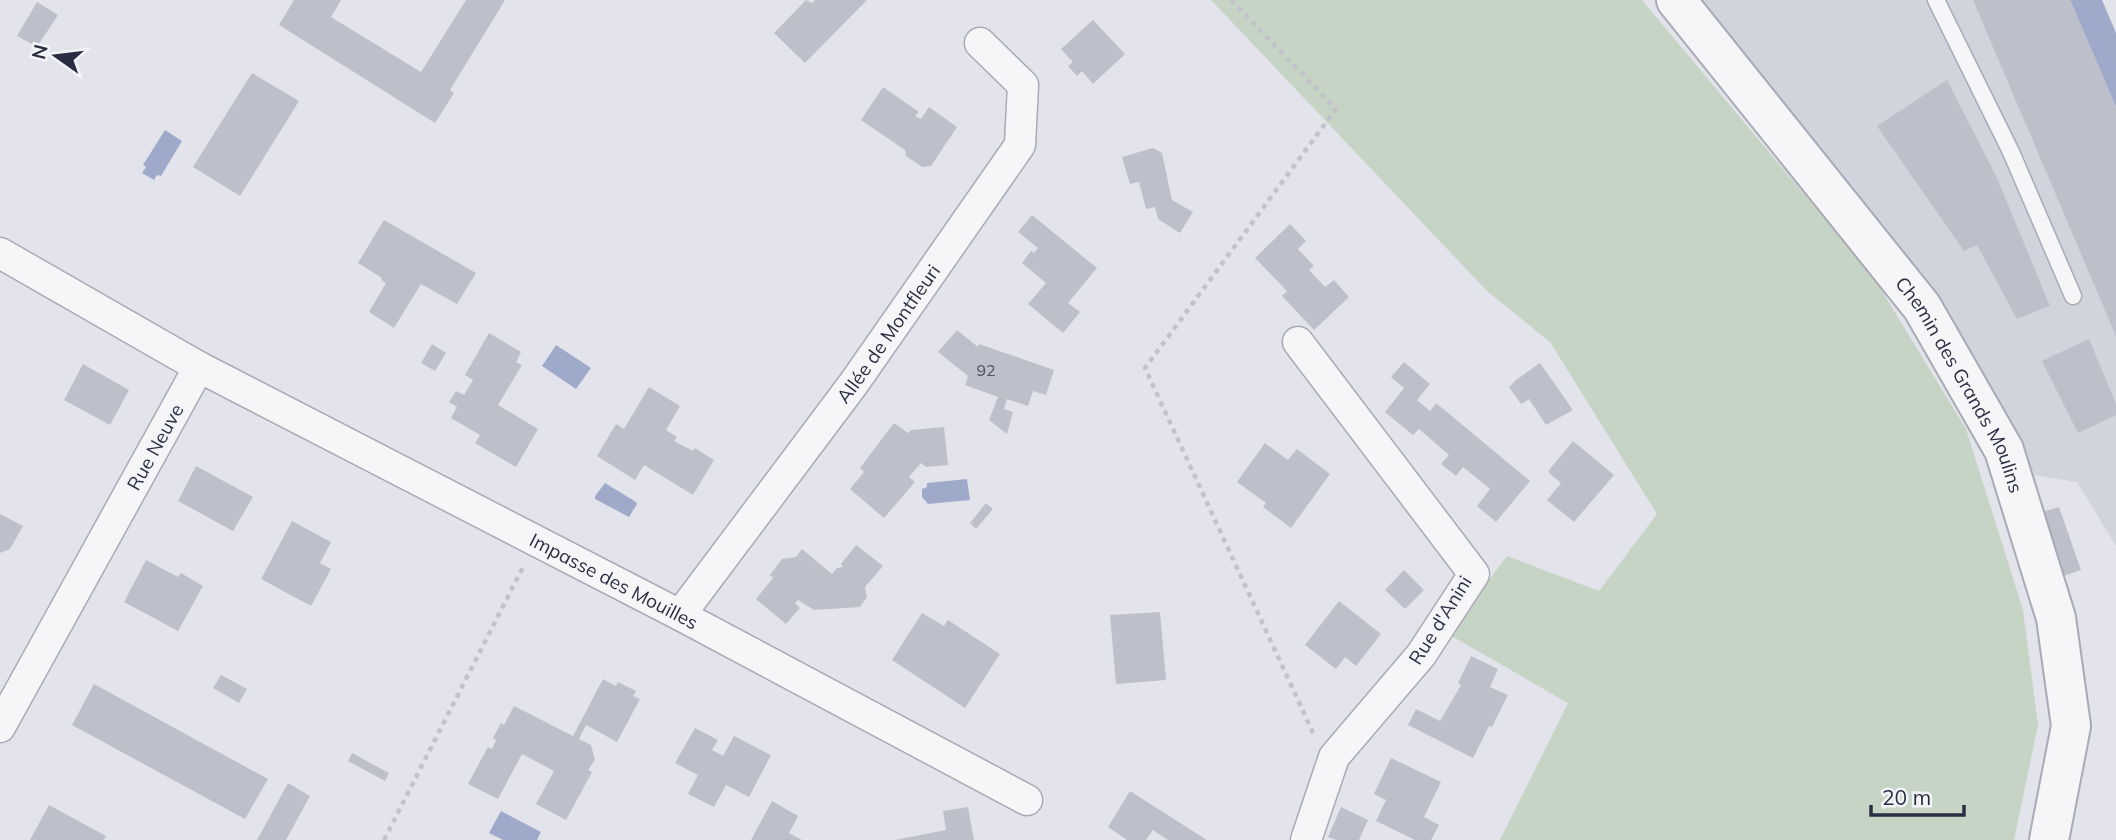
<svg xmlns="http://www.w3.org/2000/svg" width="2116" height="840" font-family="Mulish,sans-serif">
<style>
.built{fill:#d1d3dd}
.green{fill:#c5d4c4}
.water{fill:#9faaca}
.building{fill:#bdbfcb}
.lines{fill:none;stroke-linecap:round;stroke-linejoin:round}
.service-casing{stroke:#a8aab5;stroke-width:19}
.minor-casing{stroke:#a8aab5;stroke-width:33}
.tertiary-casing{stroke:#a8aab5;stroke-width:42}
.path{stroke:#c1c2ca;stroke-width:4.5;stroke-dasharray:5 5;stroke-linecap:butt}
.service{stroke:#f6f6f9;stroke-width:16}
.minor{stroke:#f6f6f9;stroke-width:30}
.tertiary{stroke:#f6f6f9;stroke-width:38}
.labels{text-anchor:middle;stroke-width:5;stroke-linejoin:round;paint-order:stroke}
.number-label{font-size:16px;fill:#505265}
.street-label{font-size:19px;fill:#2b2e43;stroke:#f3f4f8}
</style>
<rect width="100%" height="100%" fill="#e3e4eb"/>
<path class="built" d="M1698 0H2070L2116 107V546L2077 482 2015 472Z"/>
<path class="green" d="M1211 0H1642L1874 278 1966 429 2023 610 2038 725 2014 840H1500L1568 703 1448 634 1507 556 1599 591 1657 514 1550 342 1487 291Z"/>
<path class="water" d="M2070 0H2102L2116 33V107Z
M165 130 182 141 161 176 157 175 154 180 142 173 146 167 143 165Z
M556 345 591 368 576 389 542 366Z
M967 479 970 500 928 504 922 497V489L927 487V483Z
M605 483 636 502 637 504 629 517 595 499V496Z
M501 811 541 832 537 840H503L489 833Z"/>
<path class="building" d="M294 0H341L331 17 421 72 466 0H505L450 90 454 93 435 123 279 25Z
M806 0 812 3 815 0H867L805 63 774 33Z
M1973 0H2070L2116 107V336Z
M37 2 58 15 37 47 17 36Z
M1093 20 1125 54 1093 84 1082 71 1077 76 1068 66 1073 62 1061 49Z
M252 73 299 101 240 196 193 167Z
M1947 80 1997 178 2050 306 2017 319 1977 245 1964 251 1877 126Z
M883 87 919 112 915 116 921 119 929 107 957 127 931 166 922 167 906 156 905 150 861 120Z
M1153 148 1162 153 1172 200 1193 212 1180 233 1158 219 1155 207 1146 209 1139 182 1130 184 1122 157Z
M1032 215 1097 268 1068 303 1080 312 1063 333 1028 304 1046 283 1022 263 1031 251 1034 253 1038 248 1018 232Z
M384 220 476 273 457 304 421 284 394 328 369 312 386 283 381 280 382 278 358 263Z
M1290 224 1306 241 1298 249 1314 266 1309 270 1325 287 1334 280 1349 297 1314 330 1282 296 1287 291 1255 258Z
M957 330 978 347 979 344 1054 370 1046 395 1033 391 1028 406 1007 399 1004 409 1013 412 1007 434 989 420 998 397 965 385 968 376 938 352Z
M489 333 521 352 516 362 522 365 498 405 538 429 516 467 475 443 480 435 451 418 457 407 449 402 456 391 464 395 473 380 465 375Z
M2089 339 2116 404V415L2078 433 2042 361Z
M432 344 446 353 435 371 421 363Z
M1404 362 1430 384 1417 400 1430 411 1436 403 1530 481 1496 522 1477 506 1490 489 1463 467 1456 476 1441 464 1449 455 1419 429 1413 435 1385 412 1404 388 1391 377Z
M1540 363 1573 410 1546 425 1529 399 1521 404 1509 387 1516 380Z
M83 364 129 390 110 425 64 400Z
M649 387 680 406 666 430 677 437 674 441 693 451 695 448 714 460 693 495 644 465 635 480 597 456 616 424 624 429Z
M894 423 908 433 911 430 944 427 948 465 926 467 921 463 909 477 915 482 884 518 850 489 864 472 860 468Z
M1573 441 1614 475 1574 522 1547 500 1561 483 1549 473V470Z
M1265 443 1288 460 1297 449 1330 474 1291 528 1263 507 1266 503 1237 482Z
M196 466 253 497 233 531 178 501Z
M986 503 993 509 976 529 970 523Z
M2059 507 2081 570 2060 577 2036 514Z
M0 514 23 526 10 549 0 553Z
M292 521 331 542 320 563 331 569 311 606 261 579Z
M856 545 883 566 865 587 867 597 860 607 814 610 798 600 795 603 800 608 786 624 756 599 773 578 770 575 782 559 796 557 802 549 832 574 837 568 843 567 841 564Z
M146 560 178 577 181 573 203 586 178 631 124 602Z
M1404 570 1424 590 1405 609 1385 590Z
M1339 601 1381 634 1356 666 1345 657 1336 669 1305 645Z
M1160 612 1166 680 1116 684 1110 615Z
M922 613 944 626 948 620 1000 654 965 708 892 660Z
M1471 656 1498 669 1490 687 1508 695 1492 727 1489 726 1473 758 1408 725 1416 709 1440 721 1461 685 1458 683Z
M221 675 247 689 239 703 213 688Z
M603 679 616 686 618 682 636 691 633 696 640 699 617 742 586 725 579 739 591 745 595 760 588 770 592 772 566 820 536 804 554 771 522 754 498 799 468 784 488 747 492 749 496 740 493 738 501 723 504 725 514 706 573 736Z
M94 684 268 779 245 819 72 725Z
M695 728 718 740 712 750 723 756 734 736 771 755 749 797 726 785 714 807 688 794 698 775 675 763Z
M352 753 389 773 385 781 348 761Z
M1391 758 1441 782 1424 817 1439 825 1431 840H1415L1376 821 1386 800 1374 794Z
M288 783 310 796 286 840H257Z
M1130 791 1207 840H1168L1153 830 1146 840H1127L1108 827Z
M772 801 798 816 789 833 802 840H751Z
M49 805 106 836 104 840H30Z
M968 807 974 840H895L946 830 943 811Z
M1341 807 1368 820 1359 840H1336L1328 837Z"/>
<g class="lines">
<g class="service-casing">
<path id="service" d="M1936 0 2011 152 2073 296"/>
</g>
<g class="minor-casing">
<g id="minor">
<path d="M0 253 199 367 0 727"/>
<path d="M1298 342 1474 574 1421 655 1334 757 1306 840"/>
<path id="s1" d="M199 367 680 615 1027 800"/>
<path id="s2" d="M680 615 854 383 1020 145 1023 85 980 43"/>
</g>
</g>
<g class="tertiary-casing">
<g id="tertiary">
<path id="s3" d="M1676 0 1922 307 2004 450 2056 618 2071 726 2049 840"/>
</g>
</g>
<path class="path" d="M1231 0 1336 109 1145 368 1314 735
M384 840 523 567"/>
<use href="#service" class="service"/>
<use href="#minor" class="minor"/>
<use href="#tertiary" class="tertiary"/>
</g>
<g class="labels">
<g class="number-label">
<text x="986" y="376">92</text>
</g>
<g class="street-label">
<text dy="7" stroke="none"><textPath href="#s2" startOffset="350">Allée de Montfleuri</textPath></text>
<text dy="7" stroke="none"><textPath href="#s3" startOffset="480">Chemin des Grands Moulins</textPath></text>
<text transform="translate(155 447) rotate(-61)" y="7">Rue Neuve</text>
<text dy="7" stroke="none"><textPath href="#s1" startOffset="467">Impasse des Mouilles</textPath></text>
<text transform="translate(1440 620) rotate(-58)" y="7">Rue d'Anini</text>
</g>
</g>
<g transform="translate(56 56) rotate(284)" stroke="#f3f4f8" stroke-width="5" paint-order="stroke">
<path d="M0-5L12 26L0 18L-12 26Z" fill="#2b2e43"/>
<text y="-10" font-size="19" font-weight="bold" text-anchor="middle" fill="#2b2e43">N</text>
</g>
<path d="M1871 805v10h93v-10" fill="none" stroke="#2b2e43" stroke-width="3.5"/>
<text x="1882" y="805" font-size="21" fill="#2b2e43" stroke="#f3f4f8" stroke-width="5" paint-order="stroke">20 m</text>
</svg>
